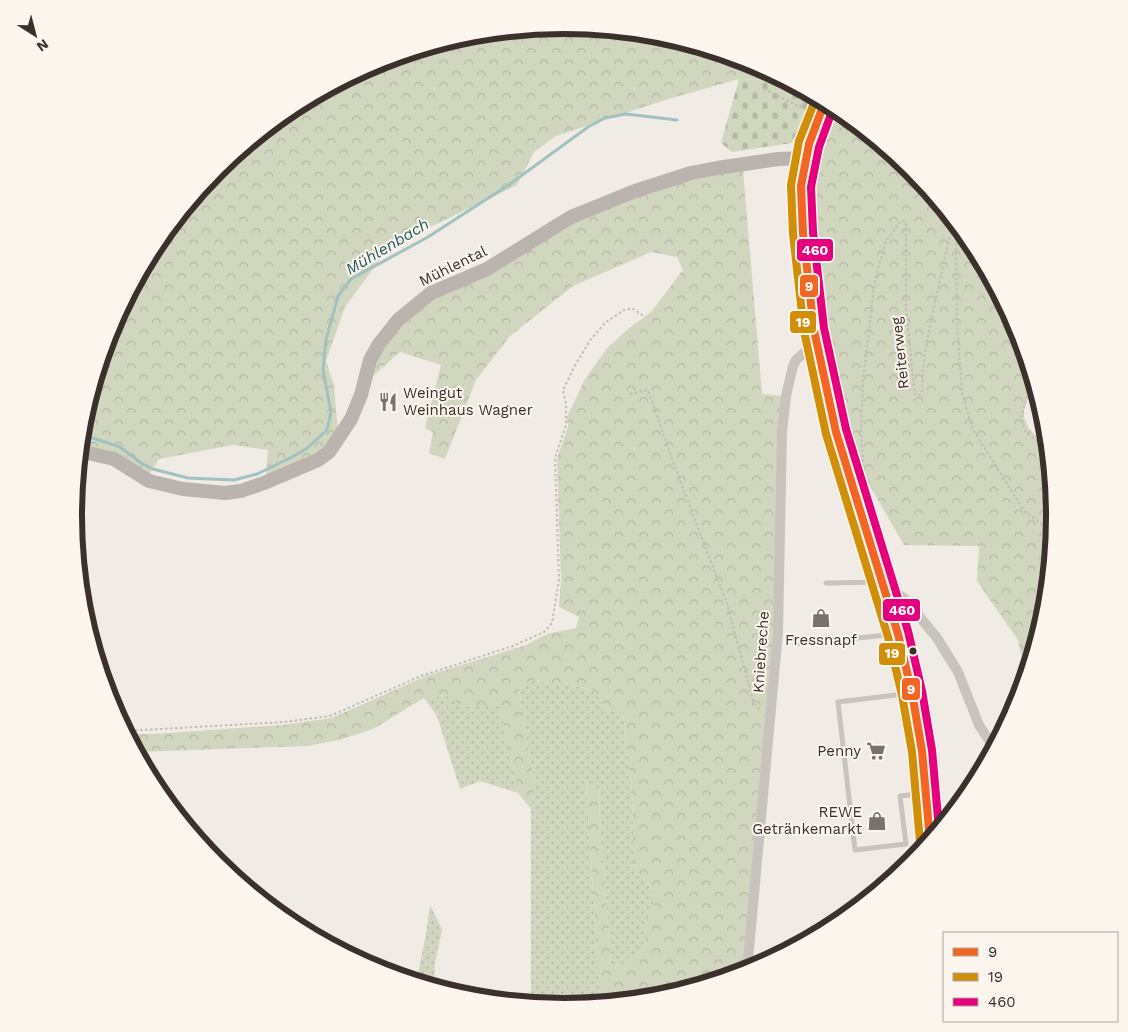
<svg xmlns="http://www.w3.org/2000/svg" width="1128" height="1032" font-family="'Work Sans',sans-serif">
<style>
.green{fill:url(#green-dots)}
.forest{fill:url(#forest-crowns)}
.cemetery{fill:url(#cemetery-stones)}
.lines{fill:none;stroke-linecap:round;stroke-linejoin:round}
.stream{stroke:#a1c2c1;stroke-width:3}
.path{stroke:#c2bbb6;stroke-width:2;stroke-dasharray:2.5 2.5;stroke-linecap:butt}
.lane{stroke:#c9c3be;stroke-width:5}
.street{stroke:#c9c3be;stroke-width:10}
.secondary{stroke:#bab3ae;stroke-width:14}
.bus-1-casing{stroke:#fbf5ee;stroke-width:11}
.bus-2-casing{stroke:#fbf5ee;stroke-width:11}
.bus-3-casing{stroke:#fbf5ee;stroke-width:11}
.bus-1{stroke:#f26522;stroke-width:8}
.bus-2{stroke:#d18e09;stroke-width:8}
.bus-3{stroke:#e5007d;stroke-width:8}
.bus-dot{fill:#3b302b;stroke:#fbf5ee;stroke-width:2}
.labels{text-anchor:middle;stroke-width:4;stroke-linejoin:round;paint-order:stroke}
.street-label{font-size:15px;fill:#3b302b;stroke:#fbf5ee}
.poi-label{font-size:15px;fill:#3b302b;stroke:#fbf5ee;text-anchor:end}
.water-label{font-size:16px;font-style:italic;fill:#1f5a5e;stroke:#fbf5ee}
.rim{fill:none;stroke:#3b302b;stroke-width:6}
.line-badge{stroke:#fbf5ee;stroke-width:2}
.badge-label{font-size:14px;text-anchor:middle;font-weight:bold;fill:#fff}
</style>
<defs>
<pattern id="green-dots" width="8" height="8" patternUnits="userSpaceOnUse" patternTransform="scale(1.25)"><rect width="8" height="8" fill="#d1d6bf"/><path d="M2 2h.1M6 6h.1" fill="none" stroke="#b4b8a4" stroke-width="1.8" stroke-linecap="round"/></pattern>
<pattern id="forest-crowns" width="20" height="18" patternUnits="userSpaceOnUse" patternTransform="scale(1.25)"><rect width="20" height="18" fill="#d1d6bf"/><path d="M2 6a3 3 0 1 1 6 0M12 15a3 3 0 1 1 6 0" fill="none" stroke="#b4b8a4"/></pattern>
<pattern id="cemetery-stones" width="16" height="16" patternUnits="userSpaceOnUse" patternTransform="scale(1.25)"><rect width="16" height="16" fill="#d1d6bf"/><path d="M2 7V4a2 2 0 0 1 4 0v3zM10 15v-3a2 2 0 0 1 4 0v3z" fill="#b4b8a4"/></pattern>
</defs>
<rect width="100%" height="100%" fill="#f0ebe5"/>
<path class="green" d="M530 682 564 683 594 691 608 710 623 713 632 791 634 871 652 887 654 909 644 924 646 949 611 967 598 790 586 781 600 1003 564 1007 531 1004V807L535 790 519 689Z
M446 695 460 705 500 706 518 793 480 781 460 789 437 716 424 698Z
M430 905 442 929 435 963 434 987 418 982V974L427 928Z"/>
<path class="forest" d="M564 25 660 34 752 62 767 70 762 80 739 79 665 100 556 136 534 152 517 185 389 247 345 307 326 361 334 386 338 431 323 450 266 477 268 450 233 445 159 459 148 477 80 445 82 420 110 328 156 243 217 169 291 108 376 62 468 34Z
M833 106 911 169 972 243 1018 328 1034 381 1024 410V417L1029 429 1035 435 1049 459 1055 516 1046 612 1026 677 1018 640 977 581 979 546 904 545 859 467 826 327 807 220 813 174Z
M743 170 762 394 785 396 769 704 742 973 660 998 600 1003 586 781H592L598 790 611 966 646 949 644 924 654 909 652 887 634 871 632 791 623 713 608 710 594 691 564 683 530 682 519 689 535 790 531 809 518 793 500 707 460 705 446 695 424 698 373 729 339 740 307 746 136 752 126 734H154L282 725 332 718 426 676 526 645 547 634 576 628 579 617 559 607 561 580 557 458 568 427 567 417 584 381 607 348 628 329 651 312 683 270 677 257 651 252 573 286 510 336 476 380 445 459 429 453 433 432 425 428 441 365 400 352 371 378C380 347 401 324 426 304L587 215 675 184 708 175Z"/>
<path class="cemetery" d="M767 70 814 96 792 143 732 152 721 143 739 79 762 80Z"/>
<g class="lines">
<path class="stream" d="M81 436 93 438 120 447 141 463 153 469 188 478 234 480 257 474 292 457 306 449 327 430 331 412 323 370 326 340 338 296 351 279 428 237 510 184 588 127 605 118 626 114 677 120"/>
<path class="path" d="M764 89 808 111
M800 107 807 92
M952 219 953 230 955 231 956 239 957 323 962 392 972 428 1024 511 1053 532
M1033 377 1021 417 1025 431 1049 451
M630 394 648 390 672 459 727 604 754 704 760 710
M1035 395 1037 391
M864 477 861 432 863 380 875 280 885 243 899 223 903 221 906 222V308L914 387 915 394 918 396 922 392 923 369 927 340 949 239 953 230
M880 530 884 544
M125 731 284 722 330 716 421 676 513 646 544 632 552 623 559 580 555 458 566 425V404L563 390 574 367 591 339 606 322 624 310 632 308 645 317"/>
<path class="lane" d="M826 583 881 582
M795 644 898 634
M912 693 838 702 855 850 906 844 900 796 925 793"/>
<path class="street" d="M885 593H896L905 599 937 638 958 672 979 725 994 748
M747 971 778 632 782 432 786 396 793 366 796 360 805 352 818 351"/>
<path class="secondary" d="M825 101 809 144 801 186 803 233 814 330 822 372 836 432 898 634 912 693 922 751 930 841
M79 451 114 459 149 481 183 489 225 493 241 491 264 483 318 460 329 452 351 419 361 395 370 360 379 344 398 320 431 293 487 269 571 217 635 191 691 173 717 168 778 159 806 158"/>
<g class="bus-1-casing">
<path id="bus-1" d="M825 101 809 144 801 186 803 233 814 330 836 432 898 634 912 693 922 751 930 840"/>
</g>
<g class="bus-2-casing">
<path id="bus-2" d="M816 98 799 141 791 185 793 234 804 331 826 434 888 637 902 695 912 752 920 842"/>
</g>
<g class="bus-3-casing">
<path id="bus-3" d="M834 106 819 147 811 187 813 232 824 328 846 429 908 631 922 691 932 750 939 829"/>
</g>
<use href="#bus-1" class="bus-1"/>
<use href="#bus-2" class="bus-2"/>
<use href="#bus-3" class="bus-3"/>
</g>
<defs>
<g id="restaurant-bare" transform="scale(1.5)"><path d="M-5-6h1v4h1v-4h1v4h1v-4h1v5L-1.5 .5V6h-2V.5L-5-1ZM5-6V6H3V1.5H1.5Q1.5-4 5-6Z" fill="#7a716c" stroke="#fbf5ee" stroke-width="2.5" paint-order="stroke"/></g>
<g id="shop-bare" transform="scale(1.5)"><path d="M-5-2.5h2.3a2.7 3.5 0 0 1 5.4 0H5L5.5 6h-11ZM-1.5-2.5h3a1.5 2.3 0 0 0-3 0Z" fill="#7a716c" stroke="#fbf5ee" stroke-width="2.5" paint-order="stroke"/></g>
<g id="supermarket-bare" transform="scale(1.5)"><path d="M-6-5.5h2.5l.6 2H6L4.5 2H-2.5L-4.4-4H-6ZM-1.5 3.2a1.3 1.3 0 1 0 .1 0ZM3 3.2a1.3 1.3 0 1 0 .1 0Z" fill="#7a716c" stroke="#fbf5ee" stroke-width="2.5" paint-order="stroke"/></g>
</defs>
<g fill-rule="evenodd">
<use href="#restaurant-bare" x="388" y="402"/>
<use href="#shop-bare" x="821" y="618"/>
<use href="#supermarket-bare" x="876" y="751"/>
<use href="#shop-bare" x="877" y="821"/>
</g>
<circle class="bus-dot" cx="913" cy="651" r="4.5"/>
<g class="labels">
<g class="street-label">
<text transform="translate(453 266) rotate(-26)" y="5">Mühlental</text>
<text transform="translate(900 353) rotate(-96)" y="5">Reiterweg</text>
<text transform="translate(761 652) rotate(-86)" y="5">Kniebreche</text>
</g>
<g class="poi-label">
<text x="403" y="398" text-anchor="start">Weingut<tspan x="403" dy="17">Weinhaus Wagner</tspan></text>
<text x="821" y="645" text-anchor="middle">Fressnapf</text>
<text x="861" y="756">Penny</text>
<text x="862" y="817">REWE<tspan x="862" dy="17">Getränkemarkt</tspan></text>
</g>
<g class="water-label">
<text transform="translate(387 246) rotate(-31)" y="6">Mühlenbach</text>
</g>
</g>
<path d="M0 0H1128V1032H0ZM82 516a482 482 0 1 1 964 0a482 482 0 1 1-964 0Z" fill="#fbf5ee" fill-rule="evenodd"/>
<path class="rim" d="M82 516a482 482 0 1 1 964 0a482 482 0 1 1-964 0Z"/>
<g class="line-badge">
<rect x="796" y="238" width="38" height="24" rx="5" fill="#e5007d"/>
<rect x="799" y="274" width="20" height="24" rx="5" fill="#f26522"/>
<rect x="789" y="310" width="28" height="24" rx="5" fill="#d18e09"/>
<rect x="882" y="598" width="39" height="24" rx="5" fill="#e5007d"/>
<rect x="878" y="642" width="28" height="24" rx="5" fill="#d18e09"/>
<rect x="901" y="677" width="20" height="24" rx="5" fill="#f26522"/>
</g>
<g class="badge-label">
<text x="815" y="255">460</text>
<text x="809" y="291">9</text>
<text x="803" y="327">19</text>
<text x="902" y="615">460</text>
<text x="892" y="658">19</text>
<text x="911" y="694">9</text>
</g>
<rect x="943" y="932" width="175" height="90" fill="#fbf5ee" stroke="#aea6a0"/>
<rect x="953" y="948" width="25" height="8" fill="#f26522" stroke="#aea6a0"/>
<text x="988" y="957" font-size="15" fill="#3b302b">9</text>
<rect x="953" y="973" width="25" height="8" fill="#d18e09" stroke="#aea6a0"/>
<text x="988" y="982" font-size="15" fill="#3b302b">19</text>
<rect x="953" y="998" width="25" height="8" fill="#e5007d" stroke="#aea6a0"/>
<text x="988" y="1007" font-size="15" fill="#3b302b">460</text>
<g transform="translate(35 35) rotate(144)" stroke="#fbf5ee" stroke-width="4" paint-order="stroke">
<path d="M0-4L9 19L0 12L-9 19Z" fill="#3b302b"/>
<text y="-8" font-size="14" font-weight="bold" text-anchor="middle" fill="#3b302b">N</text>
</g>
</svg>
